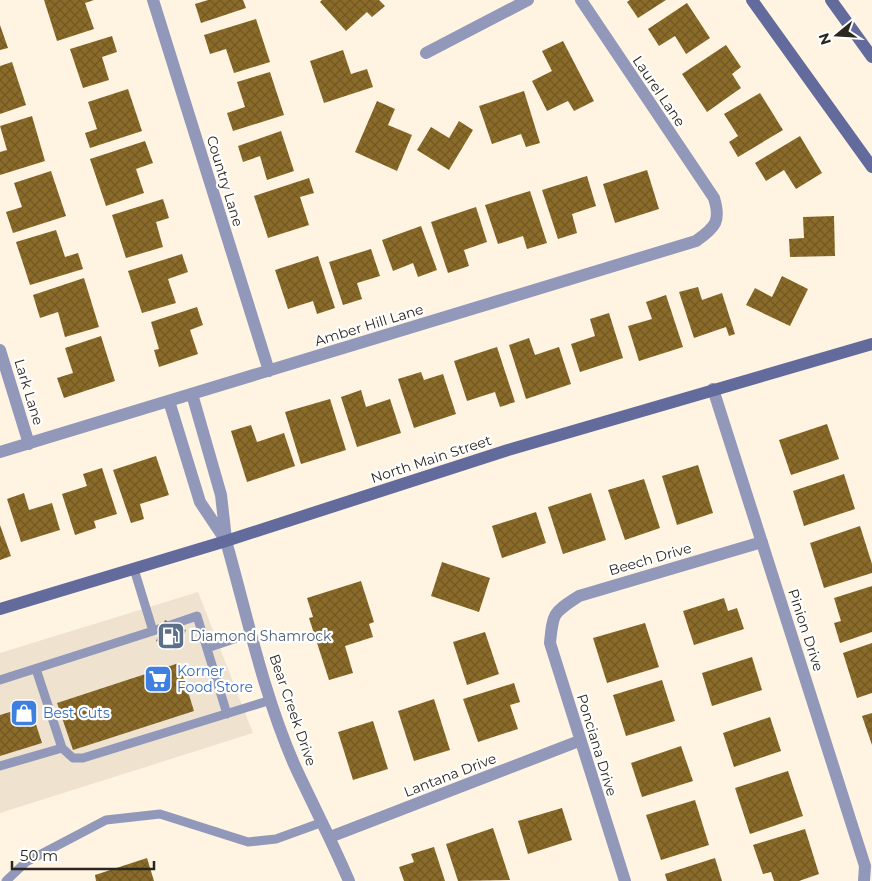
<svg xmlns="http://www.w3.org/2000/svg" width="872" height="881" font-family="Montserrat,sans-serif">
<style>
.commercial{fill:#efe2cf}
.building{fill:url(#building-cross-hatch)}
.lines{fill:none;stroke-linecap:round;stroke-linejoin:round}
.service{stroke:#9198ba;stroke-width:9}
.minor{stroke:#9198ba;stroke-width:12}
.tertiary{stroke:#9198ba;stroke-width:12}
.secondary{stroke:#626b9c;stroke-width:12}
.labels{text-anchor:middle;stroke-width:4.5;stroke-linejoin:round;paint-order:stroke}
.street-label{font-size:14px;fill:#2b261e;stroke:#fff}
.service-label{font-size:14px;fill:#4e5e75;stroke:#fff;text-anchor:start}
.shop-label{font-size:14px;fill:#366cbe;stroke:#fff;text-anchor:start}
</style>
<defs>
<pattern id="building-cross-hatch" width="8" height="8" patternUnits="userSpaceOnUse" patternTransform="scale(1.25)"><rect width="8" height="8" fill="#8b6b2a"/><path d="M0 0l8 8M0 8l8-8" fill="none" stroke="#725823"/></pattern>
</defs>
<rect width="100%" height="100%" fill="#fff4e1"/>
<path class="commercial" d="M198 592 253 733 0 813V653Z"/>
<path class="building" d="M44 0H94L85 3 94 29 57 41Z
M208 0H243L246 8 201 23 195 4Z
M322 0H379L385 6 372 17 367 12 346 31 320 2Z
M630 0H666L638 18 627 2Z
M687 3 710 38 686 54 675 36 659 46 648 29Z
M256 19 270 62 234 73 226 49 210 54 204 35Z
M0 25 8 48 0 50Z
M112 36 117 52 102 57 109 80 83 88 70 49Z
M563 41 594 101 574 111 568 101 547 111 532 81 552 71 542 51Z
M726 45 741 67 732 74 741 88 707 112 682 74Z
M343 50 351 74 367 69 373 87 324 103 310 61Z
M12 62 26 105 0 114V66Z
M270 72 284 115 233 131 227 113 245 107 237 82Z
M128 89 142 131 90 148 85 133 97 129 88 102Z
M524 91 540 143 526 147 521 134 492 144 479 106Z
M760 93 783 130 738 157 729 142 738 136 724 114Z
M377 101 395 109 388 125 412 135 397 171 355 152Z
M32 116 45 161 0 175V152L7 150 0 126Z
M459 121 473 130 449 170 417 150 431 127 449 138Z
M281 131 294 171 267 180 260 156 243 162 238 146Z
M800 136 822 173 796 189 784 170 766 181 755 163Z
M145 141 153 163 136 169 144 193 106 206 90 159Z
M647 170 659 209 615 223 603 184Z
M51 171 66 216 13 233 6 212 22 207 14 183Z
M587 176 596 206 572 214 577 233 558 239 542 190Z
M309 178 314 193 300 197 309 225 268 238 254 196Z
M530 191 547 243 527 249 523 236 498 244 485 205Z
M163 199 169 218 156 222 163 247 126 258 112 215Z
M476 207 487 242 464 250 469 266 448 273 431 222Z
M834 216 835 256 790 257 789 239 804 238 803 217Z
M421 226 437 270 418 277 413 263 393 271 382 240Z
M56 230 65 257 78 253 83 269 30 285 16 242Z
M371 249 380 276 357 283 362 299 343 305 329 262Z
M182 254 188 272 168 279 176 303 142 313 128 271Z
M318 256 335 308 317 314 313 301 288 309 275 270Z
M782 276 808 289 790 326 746 305 755 288 772 297Z
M84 278 99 327 65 337 58 312 40 318 33 295Z
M698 287 702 300 722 293 735 334 729 336 726 327 694 338 679 292Z
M666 295 683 347 639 361 628 326 652 319 646 302Z
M197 307 203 325 190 330 198 354 159 367 154 350 159 349 151 322Z
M609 313 623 358 580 372 571 344 595 336 590 319Z
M101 336 115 381 64 398 57 378 73 373 65 348Z
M529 338 535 355 559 347 571 384 526 399 509 345Z
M497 347 515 402 500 407 495 392 467 401 454 361Z
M421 372 424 380 443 374 456 414 414 428 398 379Z
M361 390 366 407 390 399 401 433 357 447 341 397Z
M330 399 346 450 301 464 285 412Z
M827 424 839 459 791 475 779 440Z
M251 425 257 442 284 433 295 466 247 482 231 431Z
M156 456 169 495 140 504 144 519 131 523 113 470Z
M698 465 713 513 677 525 662 476Z
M102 468 117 514 94 521 96 528 75 535 62 494 87 486 83 474Z
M844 474 855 509 804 526 793 491Z
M644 479 660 528 625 540 608 490Z
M24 493 29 510 52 503 60 530 21 542 7 499Z
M591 493 606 540 563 554 548 507Z
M536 512 546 543 502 558 492 526Z
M0 525 11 556 0 560Z
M860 526 872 564V573L824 588 810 543Z
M442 562 490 578 479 612 431 596Z
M361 581 374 622 369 624 373 637 345 646 353 673 329 680 309 618 313 617 307 598Z
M872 586V632L840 643 834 623 841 621 834 598Z
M724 598 728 611 737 608 744 629 694 645 683 611Z
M165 620 186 630 176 650 156 641Z
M645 623 659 667 607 683 593 638Z
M485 632 499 674 467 685 453 642Z
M872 643V693L857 698 843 653Z
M752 657 762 690 712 706 702 673Z
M179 663 194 711 73 750 57 703Z
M662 680 675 721 626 736 613 695Z
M514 683 520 702 510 705 518 729 478 742 463 699Z
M434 699 450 750 414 761 398 711Z
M30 706 42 743 0 756V715Z
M872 713V745L862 716Z
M770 717 781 751 734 767 723 733Z
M373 721 388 769 353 780 338 732Z
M681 746 693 781 642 797 631 763Z
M788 771 803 816 750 834 735 788Z
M695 800 709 845 661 860 646 815Z
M562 808 572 840 528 854 518 821Z
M493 828 510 880 458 881 446 844Z
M805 829 819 874 799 881H774L771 872 763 874 753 845Z
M434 847 445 881H404L399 867 414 862 411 854Z
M147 858 154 881H96L95 875Z
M715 858 722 881H667L665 874Z"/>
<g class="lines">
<path class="service" d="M134 569 153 631 197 616 227 714
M207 648 252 633
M36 669 62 748
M0 680 153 631
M0 766 62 748 73 758H83L271 700
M6 881 26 862 106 820 160 814 248 842 276 839 323 822"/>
<path class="minor" d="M153 0 269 371
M426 53 528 0
M0 350 29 444
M713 389 865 866 864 881
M192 394 221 495 226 539
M169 401 200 502 226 541
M0 452 696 241C716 227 721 221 714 198L581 0
M330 837 579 741
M625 881 550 643C553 612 553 613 579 596L762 542"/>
<path class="tertiary" d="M226 541C247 615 263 693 294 764 312 803 332 841 349 881"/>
<path class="secondary" d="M752 0 872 167
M831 0 872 57
M0 609 226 541 508 450 872 344"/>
</g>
<defs>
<g id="fuel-square" transform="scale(1.4375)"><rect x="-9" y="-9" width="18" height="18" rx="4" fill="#5c6f8a" stroke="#fff"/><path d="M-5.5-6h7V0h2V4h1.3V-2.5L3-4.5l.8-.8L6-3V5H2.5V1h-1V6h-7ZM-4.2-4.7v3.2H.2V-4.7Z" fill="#fff"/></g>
<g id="supermarket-square" transform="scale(1.4375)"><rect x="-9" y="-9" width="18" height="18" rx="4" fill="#3f7fe0" stroke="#fff"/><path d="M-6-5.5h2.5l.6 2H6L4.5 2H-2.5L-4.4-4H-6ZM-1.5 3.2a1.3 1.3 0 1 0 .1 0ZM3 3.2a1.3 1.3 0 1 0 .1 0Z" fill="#fff"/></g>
<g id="shop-square" transform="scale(1.4375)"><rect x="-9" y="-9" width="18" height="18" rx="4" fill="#3f7fe0" stroke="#fff"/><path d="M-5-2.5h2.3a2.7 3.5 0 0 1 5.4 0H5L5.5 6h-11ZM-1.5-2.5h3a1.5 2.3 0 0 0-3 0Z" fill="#fff"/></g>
</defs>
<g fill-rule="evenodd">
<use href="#fuel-square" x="171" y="636"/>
<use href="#supermarket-square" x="158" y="679"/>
<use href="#shop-square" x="24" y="713"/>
</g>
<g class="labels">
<g class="street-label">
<text transform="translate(659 91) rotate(56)" y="5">Laurel Lane</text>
<text transform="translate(225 181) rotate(73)" y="5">Country Lane</text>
<text transform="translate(369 325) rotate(-17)" y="5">Amber Hill Lane</text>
<text transform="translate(29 392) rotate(73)" y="5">Lark Lane</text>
<text transform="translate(431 459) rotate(-18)" y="5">North Main Street</text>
<text transform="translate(650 559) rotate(-16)" y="5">Beech Drive</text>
<text transform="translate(806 630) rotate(72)" y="5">Pinion Drive</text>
<text transform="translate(293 710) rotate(71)" y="5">Bear Creek Drive</text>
<text transform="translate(597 745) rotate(73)" y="5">Ponciana Drive</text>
<text transform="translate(450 775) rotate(-21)" y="5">Lantana Drive</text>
</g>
<g class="service-label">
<text x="190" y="641">Diamond Shamrock</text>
</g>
<g class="shop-label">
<text x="177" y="676">Korner<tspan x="177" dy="16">Food Store</tspan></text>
<text x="43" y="718">Best Cuts</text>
</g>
</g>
<g transform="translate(837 35) rotate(252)" stroke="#ffffff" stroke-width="4" paint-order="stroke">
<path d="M0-4L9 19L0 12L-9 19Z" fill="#2b261e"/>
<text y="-8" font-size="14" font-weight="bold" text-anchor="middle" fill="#2b261e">N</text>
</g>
<path d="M12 861v8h142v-8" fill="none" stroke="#2b261e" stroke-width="2.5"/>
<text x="20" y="861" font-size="15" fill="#2b261e" stroke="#ffffff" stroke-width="4" paint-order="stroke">50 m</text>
</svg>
